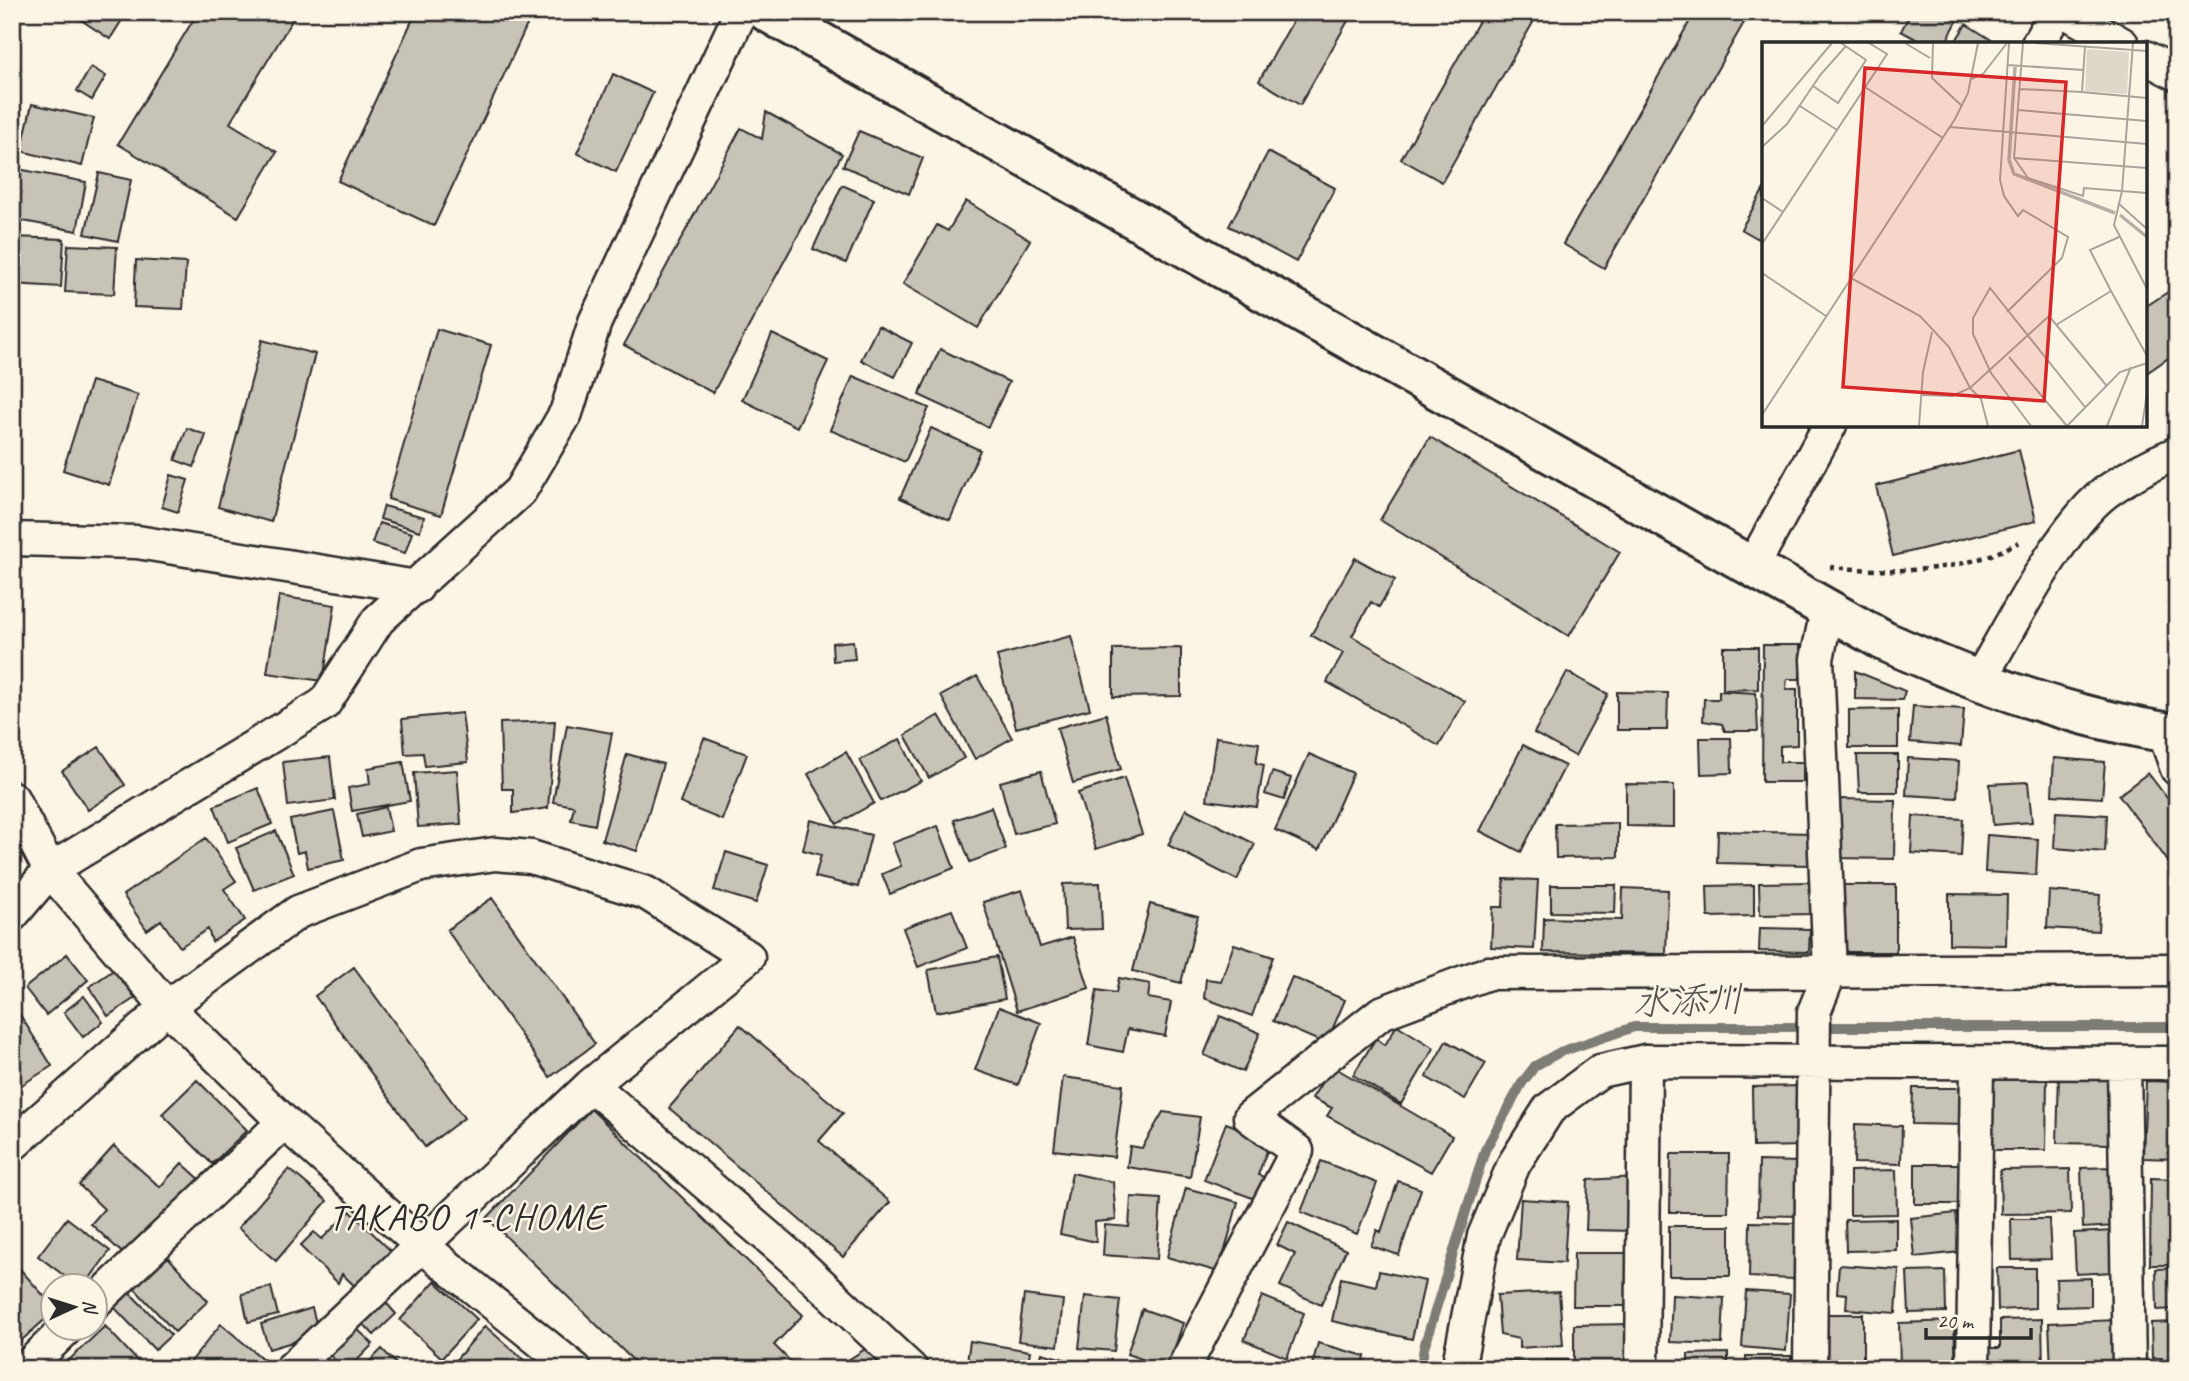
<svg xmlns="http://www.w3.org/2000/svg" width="2189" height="1381" font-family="Caveat,'Klee One',sans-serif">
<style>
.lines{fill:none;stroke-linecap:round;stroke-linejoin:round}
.stream{stroke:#7d7b74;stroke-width:10}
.building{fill:#c8c3b7;stroke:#2b2b2b;stroke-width:2}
.minor-casing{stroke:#2b2b2b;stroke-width:37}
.tertiary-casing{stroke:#2b2b2b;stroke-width:44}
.path{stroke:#2b2b2b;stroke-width:4.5;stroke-dasharray:5 5;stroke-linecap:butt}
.minor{stroke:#fcf5e5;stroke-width:32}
.tertiary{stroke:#fcf5e5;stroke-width:38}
.labels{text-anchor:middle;stroke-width:5;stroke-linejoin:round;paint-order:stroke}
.water-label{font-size:37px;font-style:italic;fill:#545350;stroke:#fcf5e5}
.neighbourhood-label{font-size:37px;letter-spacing:2px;fill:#2b2b2b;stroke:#fcf5e5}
.inset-river{fill:none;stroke:#b4b0a5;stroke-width:3.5}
.inset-road{fill:none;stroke:#a8a49b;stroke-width:2}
.view{fill:#d62828;fill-opacity:0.15;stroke:#d62828;stroke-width:3.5}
.inset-edge{fill:none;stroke:#2b2b2b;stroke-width:3.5}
</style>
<rect width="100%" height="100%" fill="#fcf5e5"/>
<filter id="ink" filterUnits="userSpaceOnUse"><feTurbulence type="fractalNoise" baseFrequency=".0143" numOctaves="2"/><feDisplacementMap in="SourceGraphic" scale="14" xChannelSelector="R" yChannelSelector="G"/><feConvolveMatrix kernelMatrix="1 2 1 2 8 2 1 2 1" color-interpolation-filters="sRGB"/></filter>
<g filter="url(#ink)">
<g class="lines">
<path class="stream" d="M1421 1369 1424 1347 1485 1150 1522 1083 1535 1066 1560 1052 1634 1027H2177"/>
</g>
<path class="building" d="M69 12H127L110 39Z
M198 12H297L230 123 277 152 238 217 118 144Z
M416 12H533L434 226 338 181Z
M1138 12H1158L1153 21Z
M1298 12H1353L1300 105 1259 81Z
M1484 12H1539L1442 182 1401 159Z
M1695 12H1750L1604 268 1563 244Z
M1911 12H1962L1945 44H1925L1901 31Z
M12 24 20 53 12 55Z
M1966 24 1998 44H1954Z
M91 67 106 76 92 100 77 91Z
M613 74 653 93 616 172 577 153Z
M32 104 94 118 82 166 21 151Z
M766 112 842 154 713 393 624 345 741 128 762 139Z
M859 131 923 158 909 194 843 166Z
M1268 152 1335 188 1296 262 1229 226Z
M18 169 86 182 77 231 12 219Z
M99 173 131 180 118 241 85 234Z
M842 185 874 199 846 263 813 249Z
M1764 189V242L1741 229Z
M966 201 1030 240 978 328 903 284 937 225 948 231Z
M14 237 64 239 61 287 12 284Z
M68 245 117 247 114 294 65 292Z
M136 260 186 263 183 309 134 307Z
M2177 286V352L2145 374V307Z
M878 326 912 343 895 377 861 360Z
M437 329 491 345 441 515 388 499Z
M772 334 828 361 797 427 742 400Z
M262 340 315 354 271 522 218 507Z
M940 349 1009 382 988 427 919 395Z
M853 376 929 408 905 462 830 430Z
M91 381 138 395 109 485 63 470Z
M187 428 206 435 194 467 175 460Z
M931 428 980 450 950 520 900 498Z
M1430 437 1620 552 1569 636 1380 520Z
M2019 450 2036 521 1893 556 1876 486Z
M171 475 188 480 178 512 162 507Z
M384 506 424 517 420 531 380 519Z
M379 523 412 533 405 553 372 543Z
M1355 558 1395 580 1379 607 1371 602 1352 636 1465 701 1439 746 1327 682 1343 653 1311 635Z
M279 596 335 605 323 681 267 673Z
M1071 636 1090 709 1016 728 997 656Z
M853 641 855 659 833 661 832 643Z
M1763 645H1800V679H1787L1786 689H1797V745L1780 746V762H1803V782H1762Z
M1723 647H1758V689L1723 690Z
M1181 648V696L1113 697V649Z
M1855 671 1905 691 1902 700 1855 699Z
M1567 672 1608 694 1575 756 1534 733Z
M977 676 1012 738 975 759 941 696Z
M1719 691 1756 693 1758 731H1725L1722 724 1703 721 1704 699H1719Z
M1617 692 1668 693 1667 730H1617Z
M1913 706 1964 709 1961 746 1910 742Z
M1898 709V748H1849V710Z
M462 713 468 762 425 766 423 753 405 754 402 719Z
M1106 714 1121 769 1073 783 1057 728Z
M939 715 964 758 929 778 905 735Z
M555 721 548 808 513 813V789H502L500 723Z
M567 725 612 733 595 825 571 820 574 806 553 802Z
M1216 737 1259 743 1256 763 1264 765 1257 807 1207 800Z
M704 738 747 754 722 820 680 803Z
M1700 738H1731L1732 773 1701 774Z
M900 739 921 781 881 801 860 760Z
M1523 745 1565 766 1521 852 1480 831Z
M99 747 125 785 88 810 62 771Z
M846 752 874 803 837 824 808 774Z
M627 754 663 764 637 851 602 840Z
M1309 754 1353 773 1319 850 1275 830Z
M1857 755H1898V792H1859Z
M330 757 335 800 288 806 283 762Z
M1908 758 1959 761 1957 798 1906 795Z
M2054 758 2105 762 2102 798 2052 795Z
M403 762 410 801 352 811 348 788 370 784 368 768Z
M457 770 461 824 418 827 414 773Z
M1041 771 1055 824 1014 834 1000 782Z
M1272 772 1291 778 1284 800 1265 794Z
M2148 773 2177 811V859L2170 864 2119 795Z
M1124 778 1142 834 1096 849 1078 793Z
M2028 782 2032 822 1993 825 1990 784Z
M1626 784 1674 785V827L1626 826Z
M258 788 272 824 228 842 214 806Z
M1838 799 1895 800 1894 859 1837 858Z
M386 807 391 831 362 837 357 814Z
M991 807 1006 849 970 862 954 820Z
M1186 809 1255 844 1237 880 1168 845Z
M334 811 344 860 308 868 305 851 297 853 290 820Z
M2056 812 2107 815 2105 852 2054 848Z
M1913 816 1963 819 1961 856 1911 853Z
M810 820 871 835 858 887 815 877 821 855 803 850Z
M1618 823V857L1556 858 1555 824Z
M938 826 954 868 890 894 882 874 901 866 892 843Z
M276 831 294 874 254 890 236 848Z
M1718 831 1811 833 1810 865 1717 863Z
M1987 835 2038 839 2036 875 1985 872Z
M206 838 236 881 224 889 245 920 212 942 208 929 180 947 161 920 147 930 123 895Z
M726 852 768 865 756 903 714 890Z
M1504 879 1538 880 1534 949 1491 947 1493 907H1503Z
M1812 882 1813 914 1760 915 1759 883Z
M1100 883 1102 929 1065 930 1063 884Z
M1551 885H1616L1615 913 1551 912Z
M1754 885V916L1708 917 1707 886Z
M1843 885H1896V952H1843Z
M1623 888 1668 890 1666 954 1543 952 1544 918 1622 920Z
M1022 890 1040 947 1073 937 1089 988 1017 1011 983 902Z
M2049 891 2100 895 2098 931 2047 928Z
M1949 894 2007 895 2006 945 1949 944Z
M492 898 595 1044 550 1077 447 930Z
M1150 904 1198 916 1181 983 1133 971Z
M952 910 967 948 918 967 903 928Z
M1760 928 1810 929 1809 952 1759 951Z
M1234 944 1273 957 1252 1016 1204 998 1206 979 1221 981Z
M67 954 88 980 46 1015 25 988Z
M997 957 1005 999 936 1012 928 970Z
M354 967 464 1118 425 1147 315 996Z
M115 969 135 998 108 1016 89 987Z
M1292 977 1345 1000 1326 1044 1273 1021Z
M1119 978 1150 984 1148 998 1171 1002 1165 1036 1128 1029 1123 1052 1088 1045 1097 990 1116 993Z
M84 996 103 1022 83 1037 64 1012Z
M999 1007 1041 1023 1018 1085 975 1070Z
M17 1010 52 1066 12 1091V1013Z
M1220 1016 1260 1033 1243 1072 1204 1055Z
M740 1025 843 1113 819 1141 890 1202 843 1257 669 1108Z
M1397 1025 1434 1048 1401 1104 1353 1075 1376 1038 1385 1045Z
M1446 1041 1486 1063 1465 1099 1426 1077Z
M1332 1066 1452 1136 1431 1172 1327 1116 1332 1108 1312 1098Z
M2059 1074 2114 1076 2112 1144 2057 1143Z
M1063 1077 1123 1085 1114 1157 1054 1150Z
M1986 1077H2047L2046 1150H1985Z
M197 1080 247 1130 212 1164 162 1114Z
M2146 1081 2177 1082V1159L2143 1158Z
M1801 1086 1802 1146 1753 1147 1752 1087Z
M1913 1088H1969V1125L1912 1124Z
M591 1109 803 1315 774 1345 792 1363 787 1369H642L487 1218Z
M1163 1112 1200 1117 1190 1177 1127 1167 1130 1146 1142 1148Z
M1226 1123 1271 1140 1258 1175 1264 1177 1255 1199 1204 1180Z
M1855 1124 1902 1126 1901 1164 1854 1163Z
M114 1146 160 1187 182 1163 204 1183 132 1262 91 1224 104 1209 79 1185Z
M1671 1154H1729L1728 1212H1670Z
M1321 1161 1377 1183 1357 1234 1301 1212Z
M1759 1161 1799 1162 1798 1216 1758 1215Z
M1915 1164H1965L1966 1204H1915Z
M2113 1167 2116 1226 2083 1228 2081 1168Z
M289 1169 327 1201 276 1261 238 1228Z
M2070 1169 2071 1213 2001 1214 2000 1170Z
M1896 1170 1897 1214 1850 1215V1171Z
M1072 1173 1113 1182 1116 1220 1095 1222 1096 1242 1060 1234Z
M1635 1177 1634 1231 1586 1230 1588 1180Z
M2151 1178 2177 1179V1265H2150Z
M1398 1181 1421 1189 1399 1255 1371 1246 1377 1230 1381 1232Z
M1186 1188 1238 1202 1219 1272 1167 1257Z
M1131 1197 1161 1199 1157 1259 1103 1255 1105 1225 1129 1227Z
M1521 1199 1568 1202 1564 1263 1517 1260Z
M350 1211 396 1256 361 1292 342 1274 338 1283 300 1246 314 1232 322 1239Z
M1956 1213 1960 1252 1915 1257 1911 1218Z
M67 1218 110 1251 84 1286H78L38 1256Z
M1896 1219V1250L1846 1251 1845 1220Z
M2011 1219H2049L2051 1259 2012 1260Z
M1288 1222 1346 1250 1321 1305 1280 1286 1295 1254 1277 1245Z
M1750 1222 1795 1223V1279L1749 1277Z
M1669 1226H1730V1276H1669Z
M2113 1231 2114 1272 2076 1274 2074 1233Z
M1574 1253H1633V1306H1573Z
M168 1257 208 1301 175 1332 134 1288Z
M12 1260 52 1305V1313L12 1349Z
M1839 1265 1899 1269 1896 1313 1846 1309 1847 1294 1837 1293Z
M1997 1268H2035V1308L1998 1310Z
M2177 1268V1309L2157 1310 2156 1269Z
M1379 1271 1425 1281 1412 1339 1332 1321 1341 1278 1376 1286Z
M1945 1271 1946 1312 1909 1313 1907 1272Z
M2091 1278V1306L2057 1307 2056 1279Z
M435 1281 477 1319 442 1358 400 1320Z
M271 1287 278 1315 248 1322 242 1294Z
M126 1289 171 1335 155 1350 111 1304Z
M1746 1291 1790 1294 1786 1351 1742 1347Z
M1559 1292 1563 1345 1519 1348V1339L1500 1335 1497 1295Z
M1024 1295 1063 1300 1058 1346 1018 1341Z
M1672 1295 1724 1298 1722 1344 1670 1342Z
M1085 1296 1120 1300 1114 1351 1079 1348Z
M1262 1296 1304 1313 1287 1358 1244 1340Z
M382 1298 396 1314 374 1335 359 1319Z
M312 1308 319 1334 269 1349 261 1324Z
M1142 1309 1183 1323 1168 1368 1127 1354Z
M1818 1314H1863V1362H1818Z
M2042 1319 2043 1369H1989L1988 1348H2000V1320Z
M2116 1320 2118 1366 2051 1369 2049 1323Z
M1954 1321 1956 1368 1900 1369 1899 1323Z
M2177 1322V1369H2162V1358H2152L2151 1323Z
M221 1324 270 1365 267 1369H185Z
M1631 1324 1632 1369H1574V1325Z
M105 1326 145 1369H75L68 1361Z
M485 1326 534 1369H448Z
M355 1327 373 1344 349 1369H343L329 1354Z
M970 1341 1030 1351 1027 1369H966Z
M1318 1343 1365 1356 1362 1369H1311Z
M867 1348 880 1369H834Z
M382 1349 401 1369H362Z
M1042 1353 1082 1364 1081 1369H1038Z
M1728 1353V1369H1688V1354Z
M1746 1356H1791V1369H1746Z
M1253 1359 1274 1369H1248Z
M1545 1360H1568V1369H1545Z
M1508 1361 1538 1362V1369H1507Z"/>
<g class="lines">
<g class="minor-casing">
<path id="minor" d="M2066 12 2122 44
M2038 44 2056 12
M2145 57 2177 74
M12 539 137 542 417 587
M1752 567 1830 425
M1978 682C2010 629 2059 528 2106 492 2128 476 2153 463 2177 453
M2164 732 2177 769
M12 798 50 870 167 1007 284 1122 421 1245 575 1369
M12 915 50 870 324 704 378 620 520 491 566 413 595 322 741 12
M2124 1063 2129 1369
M591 1085 796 1261 911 1369
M12 1145 167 1007 298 912 421 865 495 854 531 857 646 893 748 957 591 1085 291 1369
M94 1303 284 1122
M25 1369 67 1328
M1183 1369 1297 1151 1250 1117 1381 1013 1488 973 2177 970
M1458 1369 1484 1236 1514 1164 1549 1109 1600 1071 1645 1061
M1642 1369 1645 1061 2177 1063
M1810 1369 1814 1012 1830 972 1817 659 1827 610
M1973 1369 1977 1063"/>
</g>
<g class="tertiary-casing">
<path id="tertiary" d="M767 12 1884 641C1979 683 2073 719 2177 734"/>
</g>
<path class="path" d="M1830 567C1895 573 1962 574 2019 542"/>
<use href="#minor" class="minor"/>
<use href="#tertiary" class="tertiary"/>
</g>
</g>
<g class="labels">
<g class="water-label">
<text transform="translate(1688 1000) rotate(-2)" y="13">水添川</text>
</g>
<g class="neighbourhood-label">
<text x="467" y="1229">TAKABO 1-CHOME</text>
</g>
</g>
<g transform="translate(1762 42)">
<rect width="385" height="385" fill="#fcf5e5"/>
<path d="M325 7 367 10 365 52 323 49Z" fill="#ded8ca"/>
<path class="inset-river" d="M253 25 247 118 252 132 353 171M358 173 385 195"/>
<path class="inset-road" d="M143 1 168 16M171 1 170 36 200 64M261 1 252 116 385 126M273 1 385 9M371 1 360 149 352 183 385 247M323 4 320 50 385 56M245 23 322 28M209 37 221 32 245 1M51 44 76 61 104 18 79 1M103 45 181 96M257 47 320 50M38 64 75 88M256 68 385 79M0 84 70 1M188 85 385 102M0 105 25 82 59 32 84 4M252 116 266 136 321 154 322 146 385 151M0 156 21 170M356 161 385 187M0 202 125 12 107 1M0 231 64 274M89 236 158 274 187 305 208 346 219 357 226 384M349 249 385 314M245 270 300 216 306 195 261 168 256 174 242 154 238 138 247 1M294 283 349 249 328 208 357 195M247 315 305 384M159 353 190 354 208 346 287 274 344 343M0 373 193 77 206 51 216 1M157 384 161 330 170 290M269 384 229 331 211 292V276L228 246 323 365M305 384 358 330 385 321M345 384 369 325M380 384 385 351"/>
<path class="view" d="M103 26 304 40 282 359 81 345Z"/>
<rect width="385" height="385" class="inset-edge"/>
</g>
<rect width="2189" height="1381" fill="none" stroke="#fcf5e5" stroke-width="42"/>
<rect x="21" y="21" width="2147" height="1339" fill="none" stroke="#2b2b2b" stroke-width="2.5" filter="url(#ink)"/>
<g transform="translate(74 1307) rotate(86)"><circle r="33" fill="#fcf5e5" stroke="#a8a49b" stroke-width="2"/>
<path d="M0-5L12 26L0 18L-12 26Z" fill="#2b2b2b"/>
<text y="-10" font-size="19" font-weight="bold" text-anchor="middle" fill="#2b2b2b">N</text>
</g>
<path d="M1926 1328v10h105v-10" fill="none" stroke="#2b2b2b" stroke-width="3.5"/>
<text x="1937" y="1328" font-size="21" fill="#2b2b2b" stroke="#fcf5e5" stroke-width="5" paint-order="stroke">20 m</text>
</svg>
